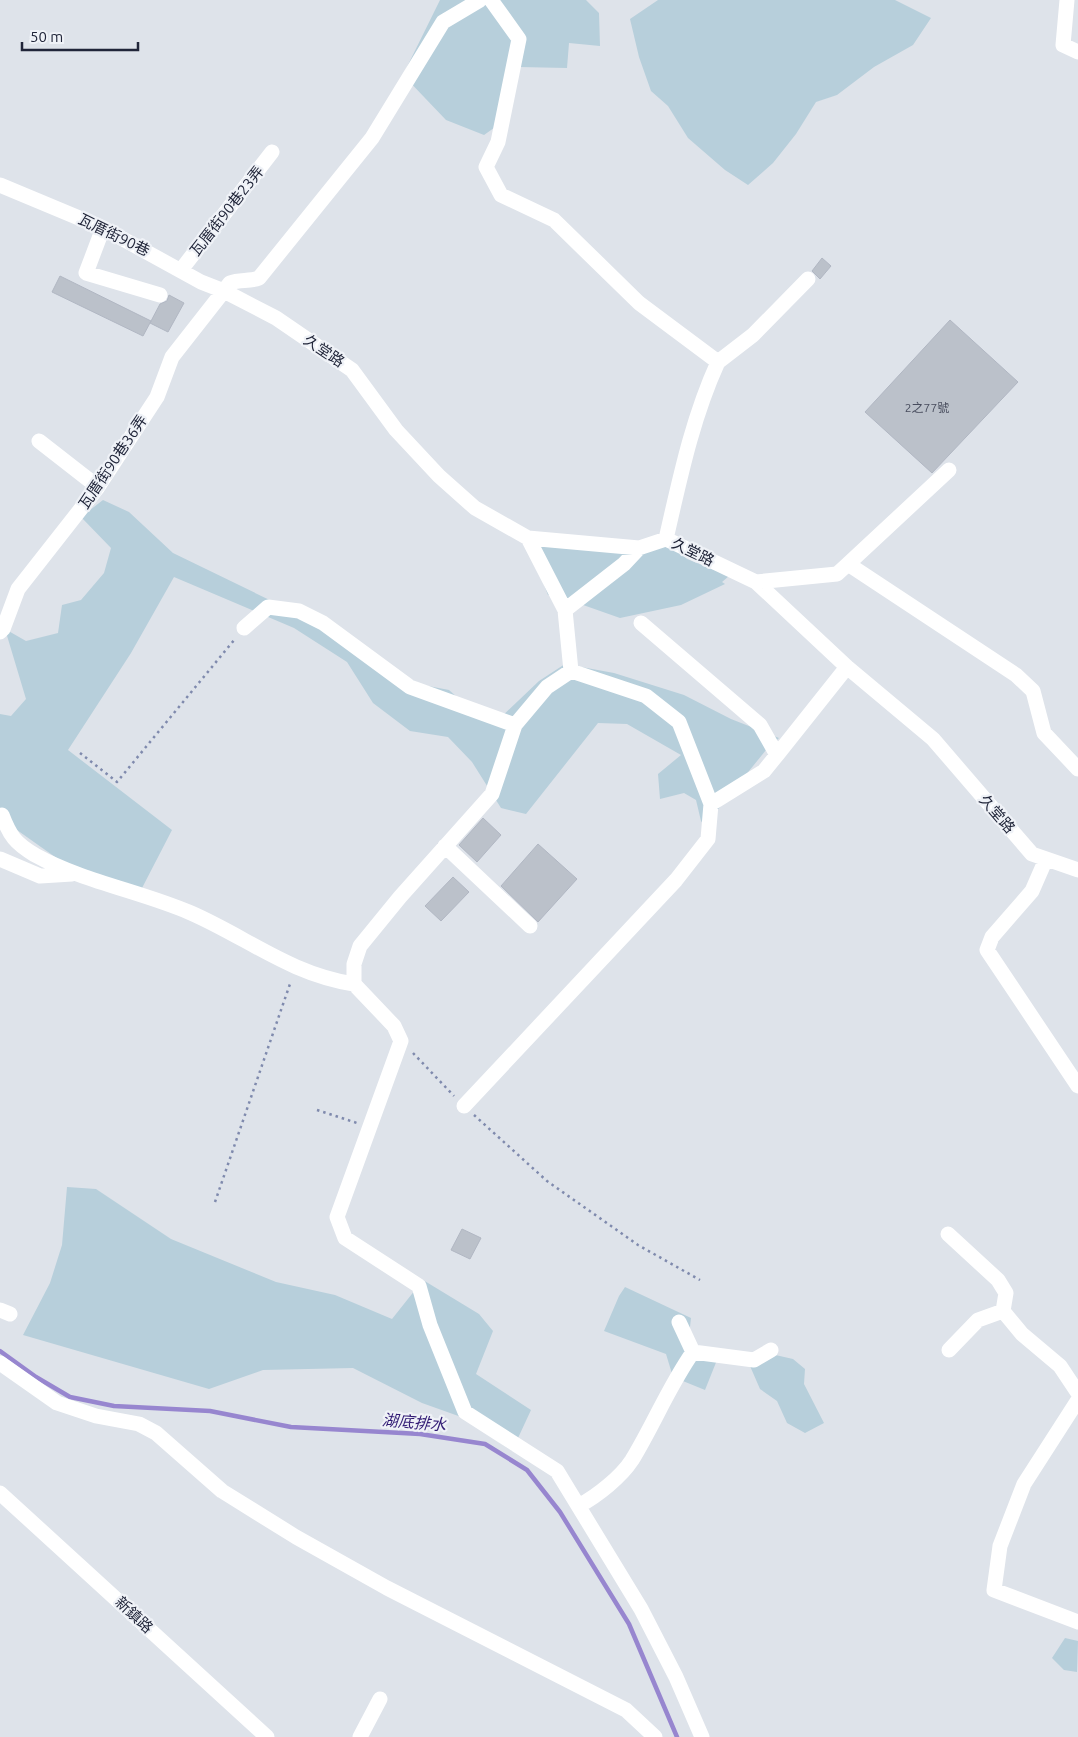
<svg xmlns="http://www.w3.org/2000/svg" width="1078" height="1737" font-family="Ubuntu,'Noto Sans TC',sans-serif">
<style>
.green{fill:#b7cfdb}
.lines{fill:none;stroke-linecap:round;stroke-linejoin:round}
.stream{stroke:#9786cf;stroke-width:4.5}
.building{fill:#bbc1ca;stroke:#b1b7c3}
.path{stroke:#7f8aad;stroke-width:2.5;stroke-dasharray:2.5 4;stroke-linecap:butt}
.minor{stroke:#fff;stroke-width:15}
.labels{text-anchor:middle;stroke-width:4.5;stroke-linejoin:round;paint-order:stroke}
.number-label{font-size:12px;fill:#474c5d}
.street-label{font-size:15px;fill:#202539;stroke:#eff2f7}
.water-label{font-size:16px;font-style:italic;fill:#311b74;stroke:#eff2f7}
</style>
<rect width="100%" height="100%" fill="#dee3ea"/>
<path class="green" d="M440 0H586L599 13 600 46 569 43 567 68 519 67 508 118 484 135 446 120 403 75Z
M658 0H895L931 18 913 45 874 67 837 95 816 102 796 134 773 163 748 185 725 170 688 138 668 106 651 91 639 57 630 19Z
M103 500 129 512 173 553 282 606 402 675 423 685 449 690 467 706 500 718 539 681 565 664 614 673 684 695 731 719 779 738 766 750 715 813 712 835 701 821 696 800 684 793 660 799 658 774 681 755 627 724 598 723 526 814 501 808 472 762 448 737 410 731 373 703 347 662 294 628 174 577 131 653 68 750 172 830 141 890 82 876 0 818V714L11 716 26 699 5 629 26 641 58 633 62 605 81 600 104 573 111 548 81 517Z
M666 539 687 559 729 576 722 582 725 584 681 605 620 618 552 594 548 595 535 562 532 545 586 546Z
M67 1187 96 1189 171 1239 276 1282 335 1295 392 1319 423 1280 479 1314 493 1331 476 1374 531 1410 512 1451 464 1418 422 1403 353 1368 263 1370 209 1389 23 1335 50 1283 62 1245Z
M625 1287 691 1318 688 1345 717 1360 705 1390 673 1377 666 1354 604 1331 619 1296Z
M771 1354 793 1359 805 1369 804 1384 824 1423 805 1433 787 1423 777 1401 760 1389 750 1366Z
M1065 1638 1078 1641 1077 1672 1064 1670 1052 1658Z"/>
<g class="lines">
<path class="stream" d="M0 1351 36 1377 70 1397 114 1406 210 1411 291 1427 420 1434 485 1444 527 1470 560 1512 629 1624 677 1737"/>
</g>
<path class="building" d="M822 258 831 266 820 279 812 271Z
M60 276 151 321 143 336 52 292Z
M169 295 184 303 168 332 150 323 160 304 167 301Z
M950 320 1018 382 932 473 865 412Z
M483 818 501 835 477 862 459 845Z
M538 844 577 879 538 922 501 886Z
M453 877 469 892 441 921 425 906Z
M462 1229 481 1238 470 1259 451 1250Z"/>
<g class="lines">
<path class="path" d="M80 753 117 782 235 639
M413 1053 454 1096
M317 1110 357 1123
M474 1115 547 1181 638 1245 700 1280
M215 1202 291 981"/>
<path class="minor" d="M491 0 519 39 498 142 486 167 501 195 554 220 639 303 718 362C692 419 680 478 666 539
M1067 0 1063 45 1078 52
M0 185 103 228 201 282 224 291 276 318 352 370 396 430 439 476 475 508 528 538 639 548 666 539 756 582 847 667 933 739 1032 854 1078 870
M103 228 86 273 160 295
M181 270 272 152
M718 362 753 335 808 279
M39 441 98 487
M949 470 848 564 1016 675 1033 691 1044 733 1078 769
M528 538 565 610 571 671 547 687 515 725 492 794 400 897 360 946 354 964V984L394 1026 401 1041 337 1217 345 1238 419 1286 430 1325 465 1412 557 1471 641 1609 676 1677 702 1737
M756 582 837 574 848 564
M565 610 624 564 639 548
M244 628 268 607 299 611 323 623 410 687 515 725
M0 632 3 629 18 589 98 487 157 397 172 357 230 283C240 279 249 282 259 278L372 138 443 22 480 0
M571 671 646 696 679 722 711 804
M777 755 847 667
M2 815C10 836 15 843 35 855 84 882 140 891 191 913 248 938 290 974 354 984
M445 846 530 926
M0 859 40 876 72 874
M1046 859 1032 891 992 937 987 950 1078 1086
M464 1106 676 880 708 839 711 804 764 771 777 755 760 725 641 623
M948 1234 998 1280 1006 1293 1003 1311 1022 1334 1060 1366 1078 1393
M0 1310 10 1314
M679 1322 693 1352
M949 1350 978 1320 1003 1311
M0 1363 57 1403 96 1416 139 1424 156 1433 222 1491 296 1537 387 1588 626 1710 655 1737
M1078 1400 1024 1484 1000 1546 994 1590 1078 1622
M0 1493 267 1737
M580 1505C597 1496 621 1477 632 1460 654 1424 669 1386 693 1352L754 1360 771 1350
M360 1737 380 1699"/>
</g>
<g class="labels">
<g class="number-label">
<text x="927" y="412">2之77號</text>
</g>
<g class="street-label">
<text transform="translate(227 211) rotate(-52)" y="5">瓦厝街90巷23弄</text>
<text transform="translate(114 235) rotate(26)" y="5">瓦厝街90巷</text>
<text transform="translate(324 351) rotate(34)" y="5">久堂路</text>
<text transform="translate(113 462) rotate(-56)" y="5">瓦厝街90巷36弄</text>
<text transform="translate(693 552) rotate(26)" y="5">久堂路</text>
<text transform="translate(997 814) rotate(49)" y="5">久堂路</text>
<text transform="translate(134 1615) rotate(43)" y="5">新鎮路</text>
</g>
<g class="water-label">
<text transform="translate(414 1422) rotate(5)" y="6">湖底排水</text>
</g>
</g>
<path d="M22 42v8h116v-8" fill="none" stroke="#202539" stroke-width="2.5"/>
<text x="30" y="42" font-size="15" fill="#202539" stroke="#eff2f7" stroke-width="4" paint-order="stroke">50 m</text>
</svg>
